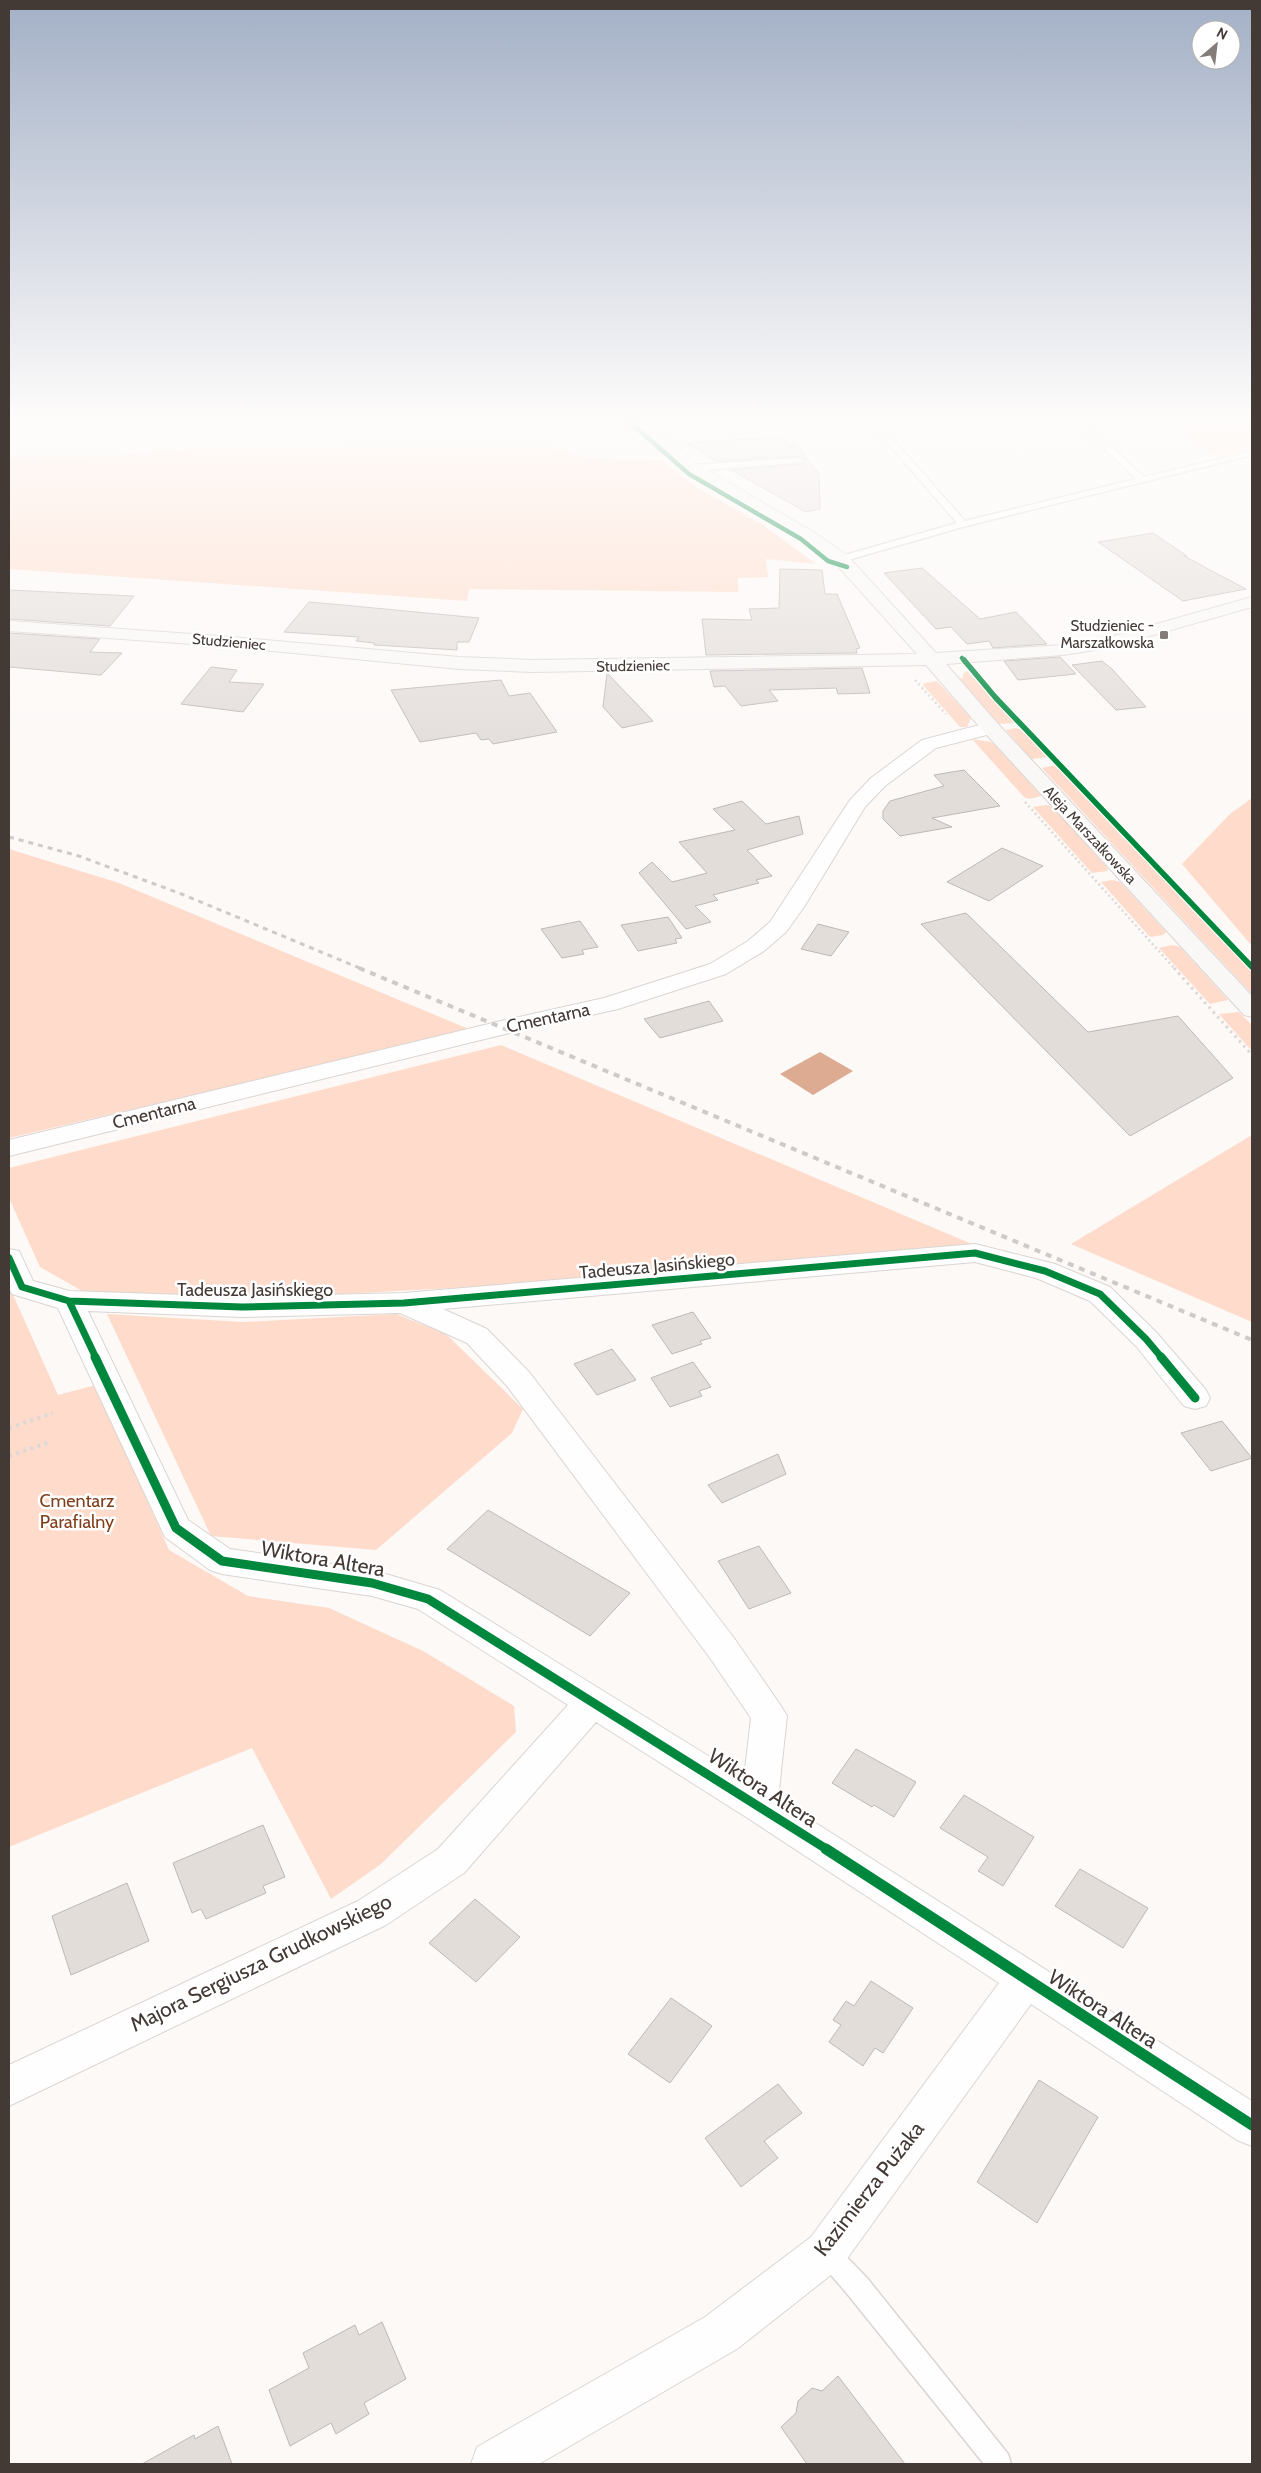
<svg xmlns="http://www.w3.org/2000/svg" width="1261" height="2473" font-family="Cabin,sans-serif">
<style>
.green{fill:#fedbca}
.water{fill:#dcab92}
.building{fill:#e3ddda;stroke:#bfb9b6}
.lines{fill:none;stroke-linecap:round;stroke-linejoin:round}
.lane-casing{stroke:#dad5d2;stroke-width:3}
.street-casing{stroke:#dad5d2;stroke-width:2}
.secondary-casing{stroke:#dad5d2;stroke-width:2}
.path-far2{stroke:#dbd9d7;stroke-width:2.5;stroke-dasharray:2 3;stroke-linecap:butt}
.path-far1{stroke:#dbd9d7;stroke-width:3;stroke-dasharray:2.5 4;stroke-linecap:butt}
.path{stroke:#dbd9d7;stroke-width:4;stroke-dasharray:3 4.5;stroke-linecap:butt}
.lane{fill:#fffefe;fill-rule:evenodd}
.street{fill:#fffefe;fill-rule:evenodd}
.secondary{fill:#faf8f7;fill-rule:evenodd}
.rail-far1{stroke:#cccbca;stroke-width:3;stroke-dasharray:5 5;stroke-linecap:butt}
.rail{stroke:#cccbca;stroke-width:4;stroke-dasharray:6 6;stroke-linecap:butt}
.cycleway-far4-casing{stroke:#fff;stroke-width:6}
.cycleway-far3-casing{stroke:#fff;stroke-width:8}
.cycleway-far2-casing{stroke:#fff;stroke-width:10}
.cycleway-far1-casing{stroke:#fff;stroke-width:12}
.cycleway-casing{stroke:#fff;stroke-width:14}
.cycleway-far4{stroke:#00873e;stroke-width:4.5}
.cycleway-far3{stroke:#00873e;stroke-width:5.5}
.cycleway-far2{stroke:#00873e;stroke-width:7}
.cycleway-far1{stroke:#00873e;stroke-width:9}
.cycleway{stroke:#00873e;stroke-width:11}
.poi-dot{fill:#847c79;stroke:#fff;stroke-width:2}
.labels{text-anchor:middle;stroke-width:5;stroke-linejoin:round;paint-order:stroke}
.far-poi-label{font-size:15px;fill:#433935;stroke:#fff;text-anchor:end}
.far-street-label{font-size:15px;fill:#433935;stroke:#fff}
.street-label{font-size:18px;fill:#433935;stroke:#fff}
.park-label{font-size:18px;fill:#7f3e19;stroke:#fff}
.near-street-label{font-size:21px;fill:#433935;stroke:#fff}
</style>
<rect width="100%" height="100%" fill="#fcf9f7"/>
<path class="green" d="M1165 418H1252V448L1218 457 1193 441Z
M547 447 589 458 662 460 696 487 762 524 816 564 766 559 768 577 738 578V592L469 589 467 601 9 569V457L107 456 204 448Z
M967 671 1016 723 999 724 957 679 963 678V674Z
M937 681 971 718 967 727H960L923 685 925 683Z
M1015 728 1024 730 1049 757 1031 759 1006 730Z
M972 739 991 742 998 747 1041 796 1029 799 1024 797Z
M1056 765 1252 971V994L1042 768Z
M1252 798V946L1182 864 1230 814Z
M1046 805 1053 807 1108 869 1107 871 1092 873 1033 807Z
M9 849 119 883 471 1030 9 1138Z
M1113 880 1120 882 1166 932 1163 935 1150 937 1101 882Z
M1172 945 1180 947 1228 1000 1210 1004 1159 948Z
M1239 1012 1252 1025V1051L1219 1014Z
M501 1045 979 1247 508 1285 265 1298 84 1292 40 1267 9 1198V1168Z
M1252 1135V1322L1071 1244Z
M9 1286 58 1395 96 1385 169 1550 248 1596 329 1608 423 1651 514 1706 516 1732 381 1864 331 1899 252 1748 9 1847Z
M107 1314 243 1322 396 1314 446 1334 523 1409 512 1433 376 1550 211 1536Z"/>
<path class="water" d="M820 1052 853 1071 813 1095 780 1074Z"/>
<path class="building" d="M781 437 788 445 796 444 819 474 820 509 806 512 731 470 802 464 805 459 800 456 717 462 686 443Z
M1153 533 1187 556H1184L1246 589 1183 601 1098 542Z
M922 568 980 619 1016 612 1047 644 993 648 989 641 967 644 951 627 936 629 884 573Z
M780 569 822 570 825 594H837L860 648 856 649 857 653 706 655 702 619 752 620 749 609 779 608Z
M9 590 134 596 110 626 9 619Z
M309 602 343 605 479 618 469 642H457V650L374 645V643L356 641 359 637 284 632Z
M9 633 100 639 90 652 122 653 101 675 9 667Z
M1060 657 1076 674 1018 680 1004 661Z
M1102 661 1112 669 1146 707 1116 710 1072 665Z
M211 667 237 670 229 682 264 684 243 712 181 704Z
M862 668 870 693 838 694 836 688 769 690 778 701 741 706 725 686 714 687 710 671Z
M607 673 653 721 622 728 603 707Z
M501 680 509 696 530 693 557 732 493 744 489 739 481 740 476 733 420 742 391 690Z
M964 770 1000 806 932 818 952 827 900 836 883 819V811L890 801 944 786 934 775Z
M742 801 766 824 799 816 803 834 747 850 772 876 756 880 759 883 713 895 718 900 695 906 711 922 686 929 639 873 652 862 672 882 707 873 679 842 735 830 713 809Z
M1002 848 1043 866 989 901 947 882Z
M966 913 1088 1032 1178 1016 1233 1078 1130 1136 921 924Z
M668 917 682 938 675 939 677 943 638 951 621 925Z
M580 921 598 947 582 950 584 954 562 958 541 929Z
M818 924 849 932 831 956 801 949Z
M709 1001 723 1021 660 1038 644 1019Z
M693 1312 711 1338 700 1341 702 1344 672 1354 652 1325Z
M612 1349 636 1380 597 1395 574 1364Z
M693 1362 711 1387 699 1391 702 1396 670 1407 651 1378Z
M1222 1421 1252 1458 1211 1471 1181 1433Z
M778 1454 786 1474 722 1503 708 1485Z
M488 1510 539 1540 630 1593 590 1636 447 1549Z
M759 1546 791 1593 749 1609 718 1561Z
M856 1749 916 1782 894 1817 874 1805 872 1807 832 1783Z
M964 1795 1034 1837 1003 1886 978 1871 988 1857 940 1828Z
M263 1825 285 1877 263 1886 266 1893 206 1919 201 1909 192 1913 173 1863Z
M1080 1869 1148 1908 1123 1948 1055 1906Z
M127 1883 149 1941 71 1975 52 1916Z
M475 1899 520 1937 476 1982 429 1943Z
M871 1981 913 2008 883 2053 875 2048 863 2066 829 2042 841 2025 833 2020 846 2001 854 2006Z
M671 1998 712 2026 670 2083 628 2054Z
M1039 2080 1098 2117 1037 2223 977 2182Z
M778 2084 802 2113 764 2141 778 2158 741 2187 705 2138Z
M382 2322 406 2379 364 2403 369 2414 336 2434 331 2423 290 2446 269 2390 309 2368 303 2353 355 2325 359 2335Z
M838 2376 905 2464H807L781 2427 796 2413 798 2401 812 2388 822 2391Z
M218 2426 232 2464H142L194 2435 195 2439Z"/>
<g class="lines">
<g class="lane-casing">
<path id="lane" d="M866 418H874L965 521 1136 479 1072 418H1081L1144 477 1252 451V455L966 526 841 562 838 561V557L957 523Z
M799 458 803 460 802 462 693 471 689 468 693 465Z
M828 2242 836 2246 867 2278 1008 2454 1011 2464H984L849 2296 820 2262 816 2254 820 2246Z"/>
</g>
<g class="street-casing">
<path id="street" d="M991 722 998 724 1001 728 998 732 936 748 885 786 865 807 804 907 786 932 764 951 726 974 618 1009 501 1035 9 1156V1140L501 1021 604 998 710 964 748 941 770 922 850 800 871 778 922 740Z
M975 1244 1055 1264 1110 1287 1156 1332 1206 1390 1210 1398 1206 1406 1195 1409 1184 1406 1136 1346 1090 1301 1036 1278 975 1262 443 1309 487 1329 529 1372 734 1638 781 1706 787 1716 778 1799 1252 2101V2146L1237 2140 1031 2004 841 2267 737 2349 539 2464H471L477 2447 705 2317 811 2237 999 1983 746 1817 596 1722 464 1873 386 1925 9 2106V2065L358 1901 438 1849 568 1705 418 1609 372 1596 222 1574 210 1570 165 1537 58 1308 12 1294 9 1288V1249L19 1251 33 1281 70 1291 242 1297 404 1293ZM88 1311 242 1317 400 1313 467 1343 507 1386 710 1658 751 1718 744 1778 440 1590 372 1570 230 1549 188 1520Z"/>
</g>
<g class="secondary-casing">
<path id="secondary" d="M631 418H646L698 465 815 533 847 555 936 653 1063 645 1106 638 1252 597V607L1108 648 1063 655 946 664 998 724 1252 996V1017L1244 1015 984 732 926 665 532 672 459 669 220 646 9 631V621L220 636 459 657 532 660 917 654 835 563 803 539 688 471Z"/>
</g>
<path class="path-far2" d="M915 680 946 714
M1025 802 1175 969"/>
<path class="path-far1" d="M1174 968 1252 1055"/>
<path class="path" d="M9 1428 53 1413
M9 1456 50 1442"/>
<use href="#lane" class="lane"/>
<use href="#street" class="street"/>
<use href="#secondary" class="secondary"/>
<path class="rail-far1" d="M9 837 79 856 184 895 362 969"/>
<path class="rail" d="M359 968 1252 1340"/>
<g class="cycleway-far4-casing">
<path id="cycleway-far4" d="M625 418 689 474 801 539 828 561 847 567
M962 658 965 662"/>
</g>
<g class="cycleway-far3-casing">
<path id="cycleway-far3" d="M964 660 995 697 1252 967"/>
</g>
<g class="cycleway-far2-casing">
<path id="cycleway-far2" d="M9 1258 22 1287 69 1301 96 1358
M69 1301 242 1307 404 1303 975 1253 1045 1271 1100 1294 1146 1339 1162 1358"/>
</g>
<g class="cycleway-far1-casing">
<path id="cycleway-far1" d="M95 1357 176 1528 222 1561 372 1583 428 1599 828 1850
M1161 1357 1195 1398"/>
</g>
<g class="cycleway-casing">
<path id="cycleway" d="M826 1849 1252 2125"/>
</g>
<use href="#cycleway-far4" class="cycleway-far4"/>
<use href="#cycleway-far3" class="cycleway-far3"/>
<use href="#cycleway-far2" class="cycleway-far2"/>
<use href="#cycleway-far1" class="cycleway-far1"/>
<use href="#cycleway" class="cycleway"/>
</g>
<linearGradient id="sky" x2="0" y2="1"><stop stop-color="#a3b0c6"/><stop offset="0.55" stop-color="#fefcfb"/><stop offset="1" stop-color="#fefcfb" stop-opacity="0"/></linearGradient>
<rect width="1261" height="764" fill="url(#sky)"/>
<rect class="poi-dot" x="1159" y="630" width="10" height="10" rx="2.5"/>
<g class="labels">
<g class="far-poi-label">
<text x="1154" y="631">Studzieniec -<tspan x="1154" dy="17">Marszałkowska</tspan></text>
</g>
<g class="far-street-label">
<text transform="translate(229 642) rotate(5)" y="5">Studzieniec</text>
<text transform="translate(633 666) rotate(-1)" y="5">Studzieniec</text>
<text transform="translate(1090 835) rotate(47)" y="5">Aleja Marszałkowska</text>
</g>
<g class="street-label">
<text transform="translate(548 1018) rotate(-12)" y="6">Cmentarna</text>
<text transform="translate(154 1113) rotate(-14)" y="6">Cmentarna</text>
<text transform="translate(657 1266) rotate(-5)" y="6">Tadeusza Jasińskiego</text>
<text x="255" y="1296">Tadeusza Jasińskiego</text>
</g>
<g class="park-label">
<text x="77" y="1507">Cmentarz<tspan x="77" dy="21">Parafialny</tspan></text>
</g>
<g class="near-street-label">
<text transform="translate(323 1559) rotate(10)" y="7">Wiktora Altera</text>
<text transform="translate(763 1788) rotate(33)" y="7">Wiktora Altera</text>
<text transform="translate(261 1963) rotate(-26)" y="7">Majora Sergiusza Grudkowskiego</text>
<text transform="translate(1103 2009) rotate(33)" y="7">Wiktora Altera</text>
<text transform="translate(869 2189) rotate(-52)" y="7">Kazimierza Pużaka</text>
</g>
</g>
<rect width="1261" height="2473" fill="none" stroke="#433935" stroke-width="20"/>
<g transform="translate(1216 45) rotate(28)"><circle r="24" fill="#ffffff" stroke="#b4b0ae"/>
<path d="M0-4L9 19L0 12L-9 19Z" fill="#847c79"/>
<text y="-8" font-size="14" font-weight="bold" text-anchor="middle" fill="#433935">N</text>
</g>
</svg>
